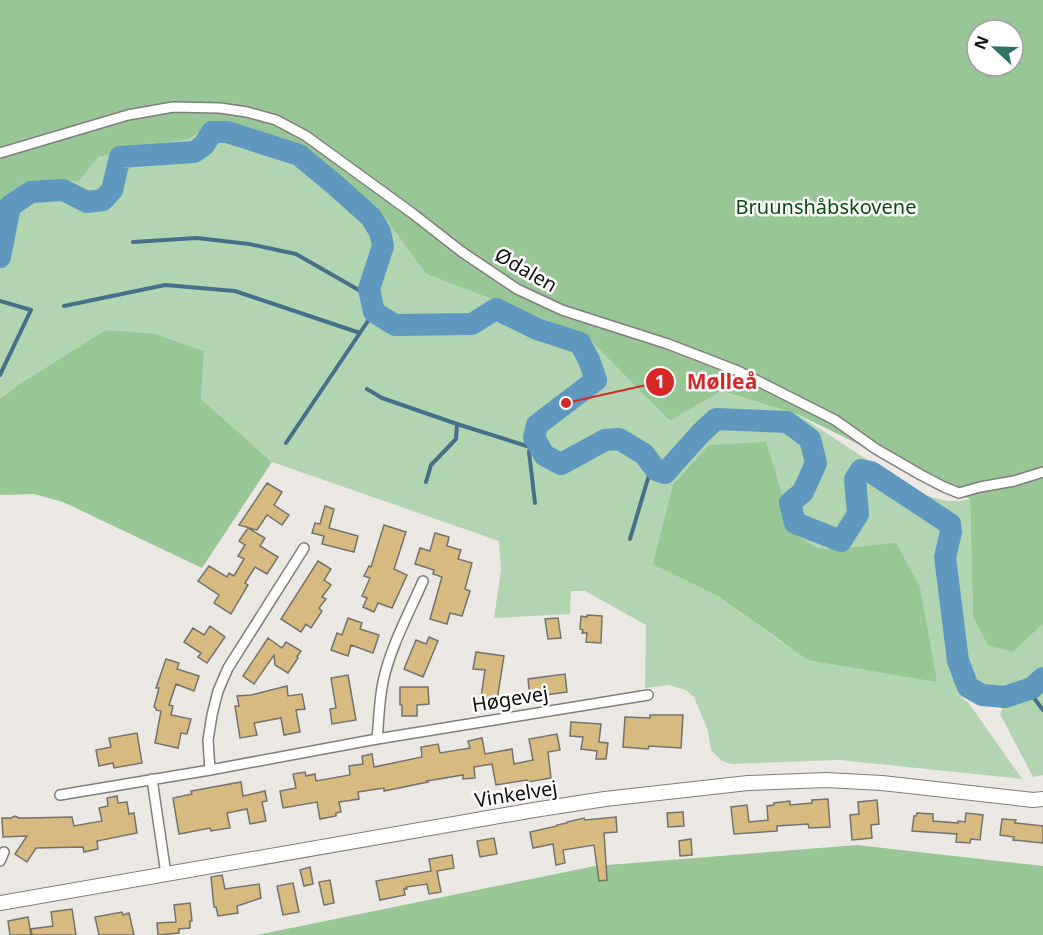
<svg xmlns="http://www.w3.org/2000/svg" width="1043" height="935" font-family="'Noto Sans',sans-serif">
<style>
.green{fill:#b3d4b1;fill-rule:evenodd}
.forest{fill:#98c696;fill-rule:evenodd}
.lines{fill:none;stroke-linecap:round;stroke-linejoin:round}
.stream{stroke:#486f89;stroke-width:4}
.river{stroke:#5f98be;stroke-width:22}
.building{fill:#d7ba80;stroke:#74726d;stroke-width:1.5}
.street-casing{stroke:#807e79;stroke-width:12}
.secondary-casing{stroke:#807e79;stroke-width:16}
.street{stroke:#fff;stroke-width:9}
.secondary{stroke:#fff;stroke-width:14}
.labels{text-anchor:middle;stroke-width:5;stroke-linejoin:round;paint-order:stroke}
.park-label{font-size:20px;fill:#084b0c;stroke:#fff}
.street-label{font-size:20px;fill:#11100e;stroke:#fff}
.leader{fill:none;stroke:#d62828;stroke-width:2}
.callout-dot{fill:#d62828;stroke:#fff;stroke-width:2}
.mark-label{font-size:18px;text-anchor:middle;font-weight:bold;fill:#fff}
.callout-label{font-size:21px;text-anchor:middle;font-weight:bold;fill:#d62828;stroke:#fff;stroke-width:5;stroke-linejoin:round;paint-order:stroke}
</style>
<rect width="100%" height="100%" fill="#ebe8e3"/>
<path class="green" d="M210 125 253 132 308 151 377 207 426 274 585 335 670 421 720 391 797 414 920 494 947 501H960L970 499 973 617 1013 652 1043 624V684L1027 696 1002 703 960 697 968 702 1022 779 840 760 731 764 722 761 711 750 708 731 694 697 686 690 669 685 645 688 646 625 585 591H571L570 614 494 618 501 570 499 541 272 462 201 399 204 351 156 334 17 386 0 399V222L14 197 51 181H79L99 157 146 146 189 139ZM787 511 791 532 817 548 837 549 783 643 719 597 654 564Z
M1043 687V775L1033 777 1000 714 1003 708 1031 699Z"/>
<path class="forest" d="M0 0H1043V624L1013 652 988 645 973 617 970 499 797 414 721 391 670 421 585 335 426 274 377 207 308 151 253 132 210 125 189 139 146 146 99 157 79 181H51L14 197 0 222ZM977 30H1013V66H977Z
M106 330 156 334 204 351 201 399 272 462 202 568 63 502 34 494 0 495V399L17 386Z
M766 442 787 511 791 532 817 548 837 549 896 543 920 587 937 682 808 660 719 597 653 564 673 485 709 445Z
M857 845 1043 866V935H257L595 866Z"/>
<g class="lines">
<path class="stream" d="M133 242 197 238 249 244 296 254 371 297
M0 301 31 310 0 375
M64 306 165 285 235 291 360 333
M367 389 382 398 457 424 530 447
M534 437 529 452 535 503
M286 443 374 312
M426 482 431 465 456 439 457 424
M630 539 652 465
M1028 690 1043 710"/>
<path class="river" d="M0 257 10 206 31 192 63 190 87 202 103 200 112 190 120 157 194 152 204 145 212 132H227L299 155 334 184 371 217 380 232 383 246 369 289 374 312 395 325 472 324 496 309 537 329 580 343 589 360 596 380 537 425 534 437 544 455 561 464 605 440 619 439 644 454 656 470 665 473 701 433 716 419 787 422 810 439 816 463 803 492 790 503 795 523 841 541 858 514 855 479 861 470 871 472 950 524 951 532 945 557 958 661 968 687 982 695 1005 697 1032 688 1043 678"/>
</g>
<path class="building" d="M267 483 282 492 274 505 289 515 282 525 267 515 257 530 239 525Z
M325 506 334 509 329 528 358 536 354 552 322 544 324 536 312 533 315 523 320 524Z
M384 525 406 532 394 569 407 575 392 608 378 603 374 612 363 607 367 598 362 596 370 578 364 576 369 566 371 567Z
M248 528 265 538 260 546 278 557 267 574 255 567 245 583 248 585 231 614 214 603 219 595 198 581 209 566 227 577 229 573 234 576 244 559 238 556 245 545 239 541Z
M435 533 449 537 447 546 461 550 458 559 472 563 465 589 470 591 462 616 450 613 447 624 430 619 442 577 433 574 434 570 415 564 420 548 430 551Z
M318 561 331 569 324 580 331 585 322 597 326 599 319 608 322 611 311 628 306 624 301 632 281 619Z
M587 615 602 616 601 643 586 642 587 633H582L583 630 580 629 581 616 587 617Z
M348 618 362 623 360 629 379 635 373 653 351 645 348 656 331 650 337 633 342 635Z
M558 618 561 638 548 639 545 619Z
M210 626 225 637 207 663 198 657 201 653 184 642 193 628 204 635Z
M429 637 438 641 423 677 404 669 416 640 426 644Z
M268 638 282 648 286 642 301 651 297 657 298 658 288 673 275 665 274 655 254 684 243 676Z
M476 652 504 656 497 700 481 697 485 670 473 669Z
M166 659 179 663 177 669 199 676 194 691 176 684 169 705 173 706 171 715 191 719 187 734 181 733 178 748 155 743 161 711 156 710V708L154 707 159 688H156Z
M565 674 567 692 530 697 528 679Z
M348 675 356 720 332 724 330 709 336 708 331 678Z
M287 686 288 696 302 694 305 709 296 710 300 732 284 735 281 718 254 723 257 735 240 738 235 706H239L237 696 251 695Z
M400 687H428L429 704 417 705V716H402V705H400Z
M650 715H683L681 748 649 746 648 749 623 747 625 717 650 718Z
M571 722 601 724 599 742 608 743 606 759H596L597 751 581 749 583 737 570 736Z
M137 733 142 763 114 768 113 763 99 766 96 750 111 747 109 738Z
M557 734 560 750 548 752 551 778 528 782 527 780 496 785 492 764 474 767 475 778 463 779V775L427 781 428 782 384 791V788L358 792 359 799 339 802 341 812 336 813V816L320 819 317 802 283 808 280 791 296 788 293 774 305 772 306 776 315 774 316 781 350 775 349 766 363 764 362 756 372 754 374 767 422 757 421 747 438 744 440 753 470 748 468 741 482 738 485 754 512 749 514 764 533 760 529 739Z
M241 782 243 796 265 791 267 801 262 802 266 821 250 824 247 809 227 813 230 828 211 831 210 828 179 834 173 798 192 794 191 791Z
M117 796 118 803 127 802 129 814 134 813 137 833 97 841 98 849 84 852 83 847 36 848 27 862 15 854 27 836 3 837 2 818H11L15 816 19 818H28L72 817 74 826 102 821 99 808 108 806 107 798Z
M828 799 830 827 809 828 808 824 777 826V831L734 834 731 807 747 805 749 822 768 820 767 806 774 805V803L790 801V805L812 803V800Z
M877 800 879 824 871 825 872 838 852 840 850 815 859 814 858 802Z
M683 812 684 826 668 827 667 813Z
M917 813 933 814V821L958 823V821L965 822 966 813 983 815 980 840 971 839 970 843 956 842 957 834 912 831 914 816H916Z
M616 817 617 832 604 833 607 880 599 881 594 845 563 850 565 863 556 865 553 844 533 848 530 832 557 826V825L567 823V822L584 818 585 820Z
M1002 819 1016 820 1015 823 1043 826V843L1013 840 1014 837 1000 835Z
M494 838 497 854 480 857 477 841Z
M691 839 692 855 680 856 679 841Z
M452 855 454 868 437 871 441 892 429 894 427 884 406 887 407 889H404L405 895 380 900 376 881 431 871 429 859Z
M310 867 313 884 304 886 300 870Z
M222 875 225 889 259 884 261 898 237 906 238 913 218 916 216 907H214L211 877Z
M330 880 334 903 324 905 319 882Z
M293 883 299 912 283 915 277 886Z
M190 903 192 921H190V928L179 929V933L158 935 157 923 176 922 174 905Z
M72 909 76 935H32L31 929 53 926 51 912Z
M122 912 123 915 129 913 134 935H99L95 917Z
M28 917 31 935H10L8 921Z"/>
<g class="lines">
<g class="street-casing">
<path id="street" d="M0 153 128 115 173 107 220 108 247 112 276 120 306 136 412 213 462 252 517 289 562 310 668 344 738 371 835 420 876 449 921 475 944 487 959 493 980 487 1014 481 1043 472
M377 739C379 720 379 701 383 682 390 648 409 613 423 581
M210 770 208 740 212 715 218 691 228 668 304 548
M152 779 166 874
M60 795 210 770 377 739 648 695
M0 861 4 852"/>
</g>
<g class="secondary-casing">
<path id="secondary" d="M0 903 534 810 605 799 748 783 826 780 882 783 1033 800 1043 799"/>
</g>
<use href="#street" class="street"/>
<use href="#secondary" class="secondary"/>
</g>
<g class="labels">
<g class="park-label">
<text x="826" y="214">Bruunshåbskovene</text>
</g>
<g class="street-label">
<text transform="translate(526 270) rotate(30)" y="7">Ødalen</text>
<text transform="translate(510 699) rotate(-9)" y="7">Høgevej</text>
<text transform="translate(516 794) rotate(-9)" y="7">Vinkelvej</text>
</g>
</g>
<path class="leader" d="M566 403L660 382"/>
<g class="callout-dot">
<circle cx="566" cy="403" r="6"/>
<circle cx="660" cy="382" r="15"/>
</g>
<g class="mark-label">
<text x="660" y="388">1</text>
</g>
<g class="callout-label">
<text x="722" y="389">Mølleå</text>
</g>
<g transform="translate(995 48) rotate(292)"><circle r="28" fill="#ffffff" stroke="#a09f9f" stroke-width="1.5"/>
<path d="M0-4.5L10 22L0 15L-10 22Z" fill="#2e7366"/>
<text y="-9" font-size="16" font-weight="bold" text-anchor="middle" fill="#11100e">N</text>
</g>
</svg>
